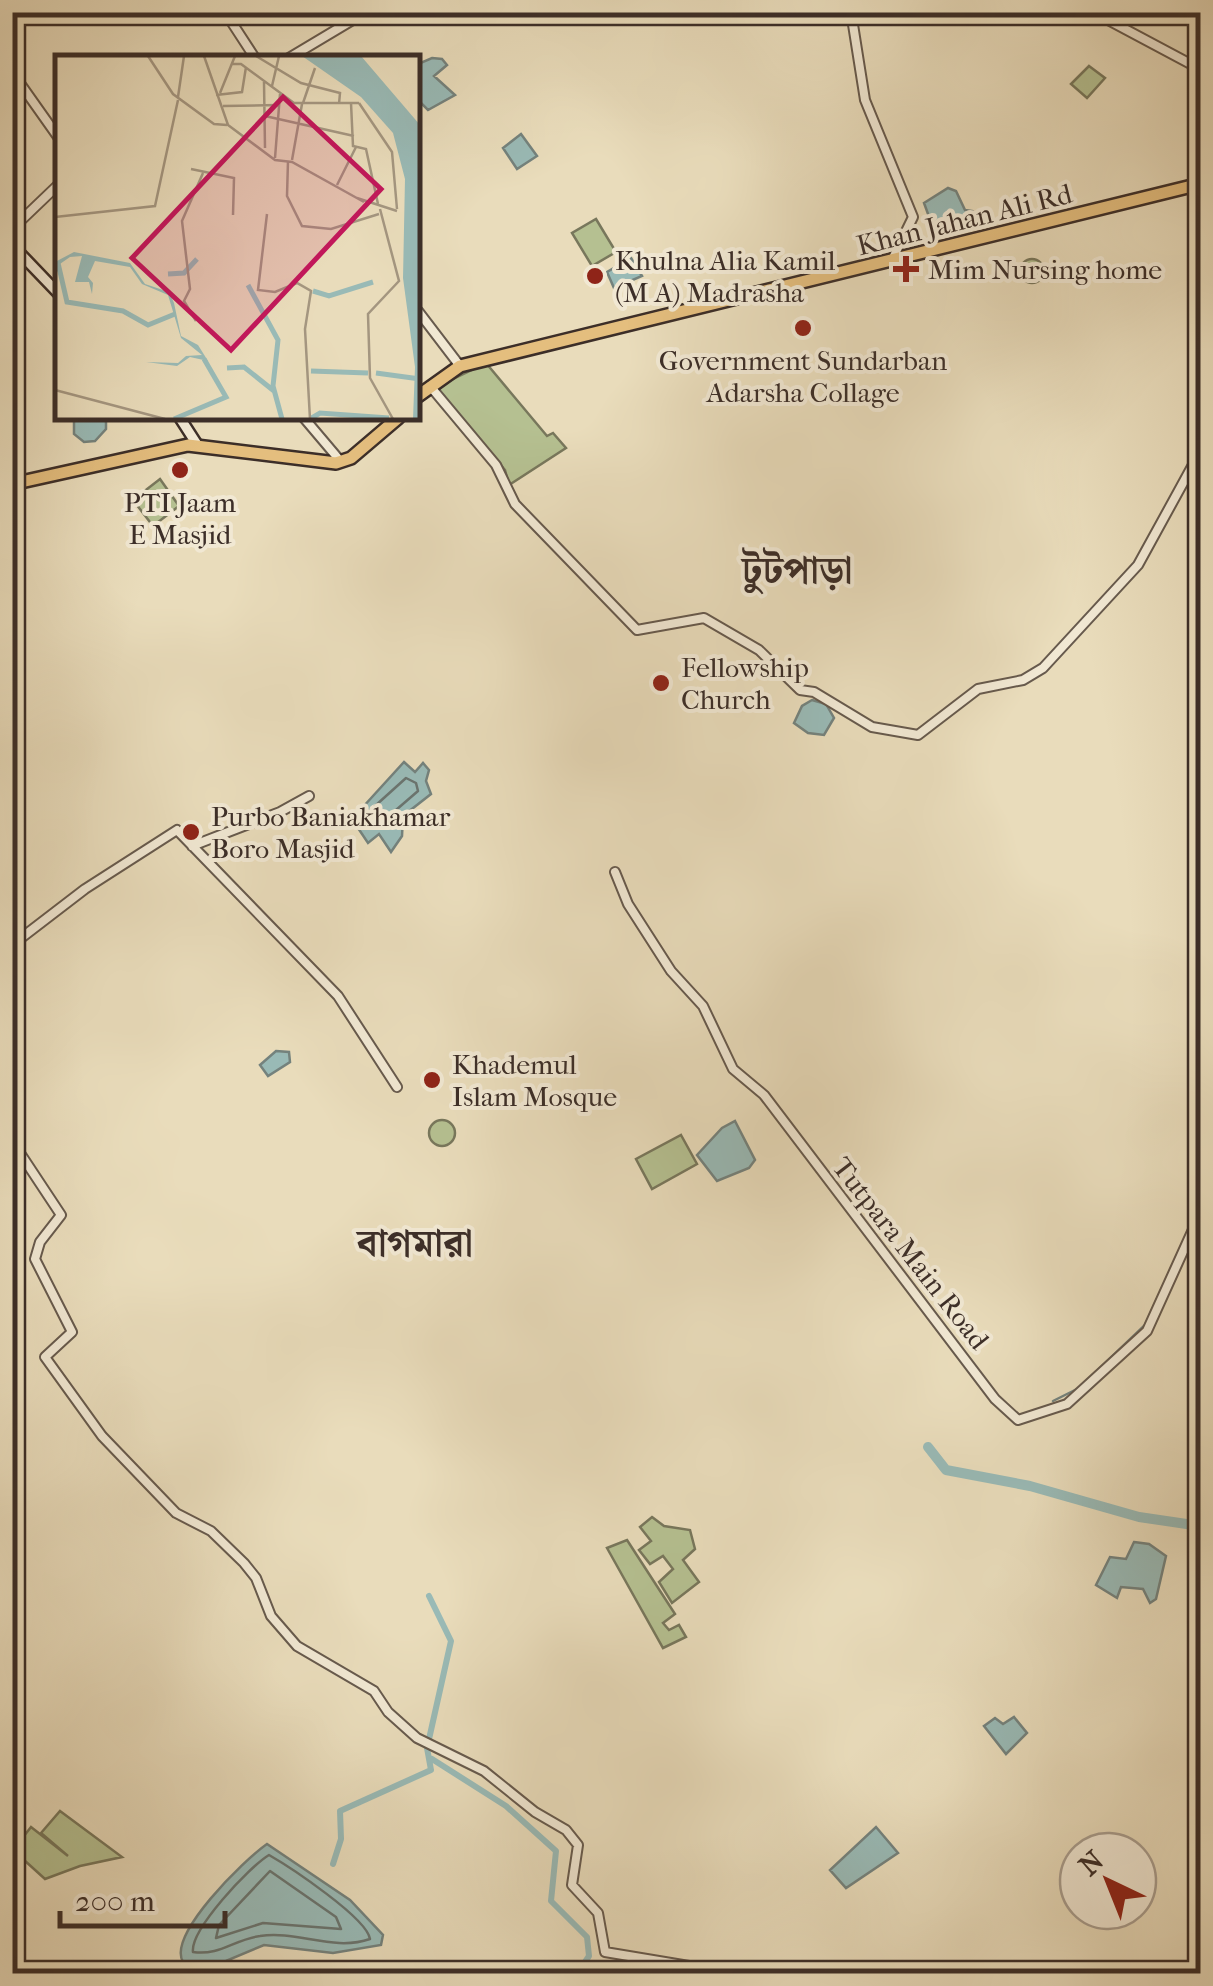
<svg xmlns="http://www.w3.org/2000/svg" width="1213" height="1986" font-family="'IM FELL French Canon','Noto Serif Bengali',serif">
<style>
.green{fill:#b5c091;stroke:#78775c;stroke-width:2.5}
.water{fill:#99bab6;stroke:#74827d;stroke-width:2.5}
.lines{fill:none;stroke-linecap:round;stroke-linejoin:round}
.shore{stroke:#6a746f;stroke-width:2.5}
.stream{stroke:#74827d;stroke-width:2.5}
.canal{stroke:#99bab6;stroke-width:6}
.river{stroke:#99bab6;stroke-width:10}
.tertiary-casing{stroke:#675a4d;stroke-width:12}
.secondary-casing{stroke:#3c2e28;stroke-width:14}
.trunk-casing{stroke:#3c2e28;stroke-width:16}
.tertiary{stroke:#f1e8d3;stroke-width:8}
.secondary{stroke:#f1e8d3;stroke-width:9}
.trunk{stroke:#e4be7e;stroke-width:11}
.poi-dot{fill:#8f2418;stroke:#f1e8d3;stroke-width:4}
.labels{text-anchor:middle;stroke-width:8;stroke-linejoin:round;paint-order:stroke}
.street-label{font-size:28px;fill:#3c2e28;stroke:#f1e8d3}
.poi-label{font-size:28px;fill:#3c2e28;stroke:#f1e8d3;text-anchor:start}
.district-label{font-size:38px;font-weight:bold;fill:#3c2e28;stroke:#f1e8d3}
.inset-river{fill:none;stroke:#99bab6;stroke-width:5}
.inset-road{fill:none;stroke:#a49680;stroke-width:2.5}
.view{fill:#c2185b;fill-opacity:0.15;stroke:#c2185b;stroke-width:5}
.inset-edge{fill:none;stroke:#3c2e28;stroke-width:5}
</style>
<rect width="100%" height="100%" fill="#e9dcbb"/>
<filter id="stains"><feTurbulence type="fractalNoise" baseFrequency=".002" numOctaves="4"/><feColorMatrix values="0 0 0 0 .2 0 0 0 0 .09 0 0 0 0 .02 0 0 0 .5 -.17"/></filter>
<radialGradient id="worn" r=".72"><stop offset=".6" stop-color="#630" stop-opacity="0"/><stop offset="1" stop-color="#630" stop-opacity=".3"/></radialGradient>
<path class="green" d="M1089 66 1105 78 1087 98 1071 84Z
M596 219 616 252 592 266 572 233Z
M1020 271a12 12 0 1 1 24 0a12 12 0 1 1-24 0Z
M486 363 547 436 553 433 566 448 509 485 505 470 436 387Z
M160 479 179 506 153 526 133 500Z
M429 1133a13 13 0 1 1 26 0a13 13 0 1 1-26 0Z
M681 1135 697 1164 652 1189 636 1159Z
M652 1517 664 1526 690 1530 695 1549 683 1560 699 1582 672 1603 659 1582 673 1569 663 1556 650 1564 639 1550 651 1541 640 1527Z
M627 1540 675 1614 663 1623 669 1630 679 1625 686 1637 663 1648 607 1548Z
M60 1811 122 1857 80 1866 45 1879 13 1850 31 1827 68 1856 41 1833Z"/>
<path class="water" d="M432 58 442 59 447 65 434 76 455 95 428 110 418 100V64Z
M521 134 537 156 517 169 503 148Z
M948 188 956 191 965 210 972 211C967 227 955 228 935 233L924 203Z
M631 258 642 276 614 288 607 272Z
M79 418H106V429L95 441 84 442 74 434V421Z
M812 700 826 704 834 718 824 735 808 733 794 723 802 706Z
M404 762 415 772 423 763 429 770 426 781 431 794 403 816 402 836 391 852 379 834 368 843 352 819Z
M276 1051 289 1052 290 1062 268 1076 260 1065Z
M735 1121 755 1160 749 1168 717 1181 697 1155 722 1128Z
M1134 1542 1149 1544 1166 1556 1156 1599 1150 1603 1143 1589 1121 1587 1117 1598 1096 1585 1110 1557 1126 1559Z
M1014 1717 1027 1733 1006 1754 984 1726 995 1718 1003 1724Z
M876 1827 898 1853 846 1888 830 1870Z
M267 1844 350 1900 383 1935 381 1945 333 1953 264 1945 226 1961 183 1962C167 1935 244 1860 267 1844Z"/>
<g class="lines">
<path class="shore" d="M406 778 416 783 418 791 396 810 392 826 369 825 365 815Z
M269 1855C290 1867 367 1918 370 1939 333 1952 297 1930 260 1936 235 1939 220 1956 193 1952 190 1930 249 1867 269 1855Z
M270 1871 336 1917 341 1929 263 1923 216 1938 219 1925Z"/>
<path class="stream" d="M1053 1401 1079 1388 1145 1325 1192 1222"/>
<path class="canal" d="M432 1759 506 1806 556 1851 551 1901 587 1937 589 1956 577 1974
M333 1864 341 1839 340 1811 431 1770 427 1748 451 1641 429 1596"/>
<path class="river" d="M928 1447 946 1470 1030 1486 1139 1517 1200 1526"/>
<g class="tertiary-casing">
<path id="tertiary" d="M225 12 255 58
M851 12 865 100 913 217 893 258
M1093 12 1200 69
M289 58 366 12
M12 72 58 137
M12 229 58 185
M418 311 460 366
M430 386 496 465 515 504 637 630 704 618 759 650 800 690 814 692 872 727 918 735 978 689 1023 680 1043 668 1138 565 1200 452
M304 418 337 457
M192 846 280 812 309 796
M615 872 628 904 671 971 703 1006 733 1069 764 1095 995 1399 1018 1420 1067 1404 1147 1331 1200 1214
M12 945 85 889 177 830 338 996 397 1087
M12 1141 61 1215 40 1242 35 1259 72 1332 45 1357 102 1436 176 1513 211 1531 244 1563 256 1578 271 1616 297 1646 374 1691 388 1712 417 1738 484 1771 535 1812 566 1830 578 1845 572 1885 598 1913 605 1952 731 1973 753 1970 760 1974"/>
</g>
<g class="secondary-casing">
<path id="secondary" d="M12 245 58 293
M180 418 198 446"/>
</g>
<g class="trunk-casing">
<path id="trunk" d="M418 396 460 366 1200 184
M12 484 188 445 336 463 351 458 398 418"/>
</g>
<use href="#tertiary" class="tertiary"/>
<use href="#secondary" class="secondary"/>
<use href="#trunk" class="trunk"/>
</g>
<g class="poi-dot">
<path d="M901 254h10v10h10v10h-10v10h-10v-10h-10v-10h10z"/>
<circle cx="595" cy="276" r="10"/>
<circle cx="803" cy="328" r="10"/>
<circle cx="180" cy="470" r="10"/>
<circle cx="661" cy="683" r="10"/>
<circle cx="191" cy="832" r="10"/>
<circle cx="432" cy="1080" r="10"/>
</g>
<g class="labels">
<g class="street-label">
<text transform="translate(964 219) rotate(-14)" y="10">Khan Jahan Ali Rd</text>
<text transform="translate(911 1253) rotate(52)" y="10">Tutpara Main Road</text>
</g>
<g class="poi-label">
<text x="615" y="270">Khulna Alia Kamil<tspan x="615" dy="32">(M A) Madrasha</tspan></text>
<text x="928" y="279">Mim Nursing home</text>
<text x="803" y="370" text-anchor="middle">Government Sundarban<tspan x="803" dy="32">Adarsha Collage</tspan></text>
<text x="180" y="512" text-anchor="middle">PTI Jaam<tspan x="180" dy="32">E Masjid</tspan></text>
<text x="681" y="677">Fellowship<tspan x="681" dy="32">Church</tspan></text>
<text x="211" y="826">Purbo Baniakhamar<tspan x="211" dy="32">Boro Masjid</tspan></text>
<text x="452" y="1074">Khademul<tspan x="452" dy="32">Islam Mosque</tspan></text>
</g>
<g class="district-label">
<text x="797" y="583">টুটপাড়া</text>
<text x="415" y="1256">বাগমারা</text>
</g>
</g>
<g transform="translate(55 55)">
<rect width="365" height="365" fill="#e9dcbb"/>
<path d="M247 1H306L365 70V364H358L360 312 348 223 350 124 338 78 306 42ZM19 197 75 208 90 229 114 237 119 248 126 281 143 290 153 306 135 302 122 311 91 307 123 308 131 301 147 300 126 283 113 240 87 229 75 212 40 206 33 222 38 228 37 239 34 227H20L27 201 15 202 2 211 6 217 0 216V207Z" fill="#99bab6"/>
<path class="inset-river" d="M3 208 12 247 68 256 93 270 120 259M113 219 129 218 142 204M193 230 223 285 218 331 227 364M258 236 274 241 318 227M172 313 189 312 219 336M256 316 313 318M321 318 365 324M119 364 171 342 149 304M255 364 265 358 334 363"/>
<path class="inset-road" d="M93 1 118 39 159 69 172 70M149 1 173 70 220 105 237 107 309 147M201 1 246 28 285 38 284 49M176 9H186L239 48H304M209 27 210 93M217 31 224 1M165 38 180 1M161 40 187 37 191 12M123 42 129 1M248 48 260 13M296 48 298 91 311 94 323 149M304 48 337 97 342 154M168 51 223 50M210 61 299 81M220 103 225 39M237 105 247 49M233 106 232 141 247 171 276 174 324 159M136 114 179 123 178 160M282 130 301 92M302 143 342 156M325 154 344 226 313 259 315 323 338 364M212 159 203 235 220 237 242 228 256 236 250 274 255 364M0 162 100 151 123 45M141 266 129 246 135 234 127 166 148 118M0 335 110 364"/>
<path class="view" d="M228 42 326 134 176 295 77 203Z"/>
<rect width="365" height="365" class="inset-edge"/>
</g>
<rect width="1213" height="1986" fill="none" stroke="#e9dcbb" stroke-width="50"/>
<rect x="15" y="15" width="1183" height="1956" fill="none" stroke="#3c2e28" stroke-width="5"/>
<rect x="25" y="25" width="1163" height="1936" fill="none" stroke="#3c2e28" stroke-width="2.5"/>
<g transform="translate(1108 1881) rotate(317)"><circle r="48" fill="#f1e8d3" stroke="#a99e8f" stroke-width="2.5"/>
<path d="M0-8L18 38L0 25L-18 38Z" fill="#8f2418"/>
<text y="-15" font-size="28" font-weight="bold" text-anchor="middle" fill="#3c2e28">N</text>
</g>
<path d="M60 1911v15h165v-15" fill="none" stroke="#3c2e28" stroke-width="5"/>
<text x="75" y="1911" font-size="30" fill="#3c2e28" stroke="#f1e8d3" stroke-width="8" paint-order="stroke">200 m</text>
<rect width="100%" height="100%" filter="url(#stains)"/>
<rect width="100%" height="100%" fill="url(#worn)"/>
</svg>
